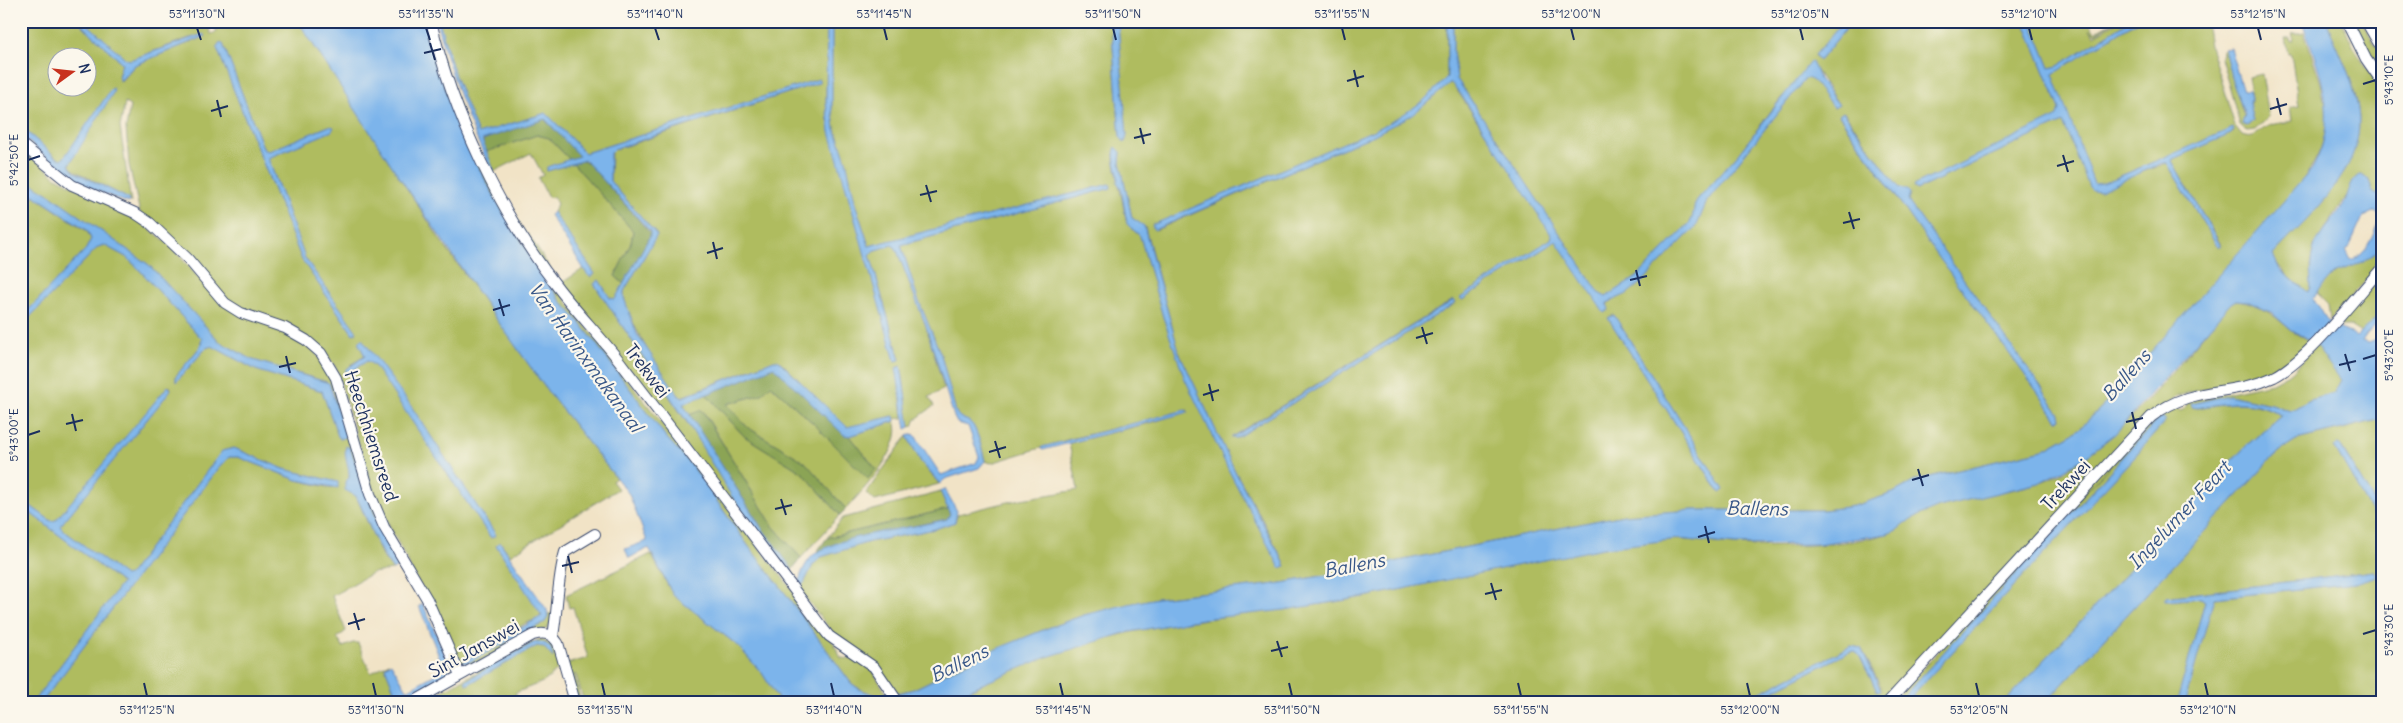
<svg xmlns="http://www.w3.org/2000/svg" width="2403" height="723" font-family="Delius,sans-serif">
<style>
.green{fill:#afbc5e;stroke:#65765e;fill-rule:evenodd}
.forest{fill:#8ba455;stroke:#536a5a}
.water{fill:#7bb4eb;stroke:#4b72a4;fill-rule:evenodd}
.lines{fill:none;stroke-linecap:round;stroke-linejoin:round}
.street-casing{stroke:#3b4a6e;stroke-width:12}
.highway-casing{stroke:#3b4a6e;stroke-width:21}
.street{stroke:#fff;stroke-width:10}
.highway{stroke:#fff;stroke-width:19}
.ticks{fill:none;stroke:#1b2f5e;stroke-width:2}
.labels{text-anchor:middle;stroke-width:4.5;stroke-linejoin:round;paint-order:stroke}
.street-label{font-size:18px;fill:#1b2f5e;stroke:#fbf7ec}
.water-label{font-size:19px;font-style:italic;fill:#385788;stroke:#fbf7ec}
.neatline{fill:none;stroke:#1b2f5e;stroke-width:2}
.ticks-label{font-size:12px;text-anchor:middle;fill:#1b2f5e}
</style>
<rect width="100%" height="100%" fill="#fbf7ec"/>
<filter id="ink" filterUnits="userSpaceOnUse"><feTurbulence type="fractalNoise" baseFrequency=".02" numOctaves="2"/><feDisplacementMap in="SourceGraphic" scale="10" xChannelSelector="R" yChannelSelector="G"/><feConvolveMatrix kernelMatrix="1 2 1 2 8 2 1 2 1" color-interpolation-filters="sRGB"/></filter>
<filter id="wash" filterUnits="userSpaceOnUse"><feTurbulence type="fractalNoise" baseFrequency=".0096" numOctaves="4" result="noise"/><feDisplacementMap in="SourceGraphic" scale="20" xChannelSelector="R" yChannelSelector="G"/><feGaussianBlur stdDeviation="1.12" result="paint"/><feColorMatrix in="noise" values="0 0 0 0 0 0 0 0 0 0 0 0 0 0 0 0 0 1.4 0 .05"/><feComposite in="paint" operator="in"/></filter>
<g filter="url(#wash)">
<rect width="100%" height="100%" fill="#f1e3c6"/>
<path class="green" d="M21 21H78L122 63 118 77 121 81 135 65 205 36 189 38 130 60 126 59 84 21H206L211 34 217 32 213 21H298L441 241 549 393 616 478 612 481 618 489 510 555 500 542 496 545 541 612 540 618 526 623 463 662 455 658 375 496 336 368 323 349 232 303 140 213 129 165 126 128 130 106 125 103 120 127 131 203 125 197 70 168V162L114 89 63 159 57 158 21 127ZM223 44 264 150 269 151 329 126 332 131 268 158 305 258 356 332 353 334 302 260 217 48ZM58 58H88V88H58ZM361 339 409 403 496 535 491 538 374 365 367 361 350 365 365 356 358 342Z
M424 21H429L473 147 567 302 833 642 841 658 862 660 869 665 888 696C875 696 861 691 851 683L779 585 749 547 693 467 666 437 582 325 560 300 504 214 467 146 454 114 431 48Z
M439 21H827L826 103 828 120 895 361 900 359 870 255 873 251 892 245 896 248 926 326 944 389 929 397 934 406 916 419 913 426 910 427C905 407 906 387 901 367H897L903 418 894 419 893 416 847 428 782 363 774 360 681 397C665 384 621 310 624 291L657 235 610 181 611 151 815 84 819 82V79L585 153 546 113 478 134 455 76Z
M832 21H1111L1120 137 1127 136 1117 21H1447V78L1422 102 1396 120 1381 127 1153 225 1156 230 1374 135 1426 104 1444 87 1452 83 1523 189 1552 236 1551 239 1462 300 1556 241 1607 304 1643 281 1697 225 1707 201 1806 78 1812 79 1834 108 1839 105 1815 69 1781 98 1739 153 1697 200C1693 208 1695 216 1689 224L1637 277 1606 297 1600 294 1457 79 1453 52V21H1844L1815 55 1819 61 1852 21H2024L2060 109 2058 117 1913 186 1916 190 2063 122 2089 187 2092 190 2167 163 2217 246 2221 245 2172 161 2173 159 2234 132 2233 128 2104 183 2094 184 2053 80V73L2137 21H2206L2210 46 2235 126 2242 135C2256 140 2258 131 2268 126 2274 123 2285 123 2292 121L2290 108 2299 106 2291 54H2288L2285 38H2290L2291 41 2294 40 2292 34 2304 32 2321 83 2324 101H2326C2331 137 2317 162 2295 190L2105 404 2077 431 2043 450 1917 480 1893 493 1854 506 1824 510H1694L1624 515 1350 571 1276 584 1157 598 1084 615 1048 628 971 661 914 689 897 693 837 638 797 587 796 583H804L813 565 821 557 869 542 935 529 955 522 958 514 1021 499 1078 490 1069 443 1154 422 1188 410 1070 439 991 463 985 461C983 453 977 428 971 423 965 418 960 420 956 412L941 355 918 299 901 245 1111 188 1110 184 869 246 856 206 846 160 835 128 832 108ZM1844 112 1896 184 1900 188 1907 190 1910 193 1908 200 1910 204 2060 414 2061 419 2058 420 1940 259 1839 116ZM1121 152 1120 162 1132 218 1145 227 1179 352 1235 471 1262 519 1286 566 1280 567 1216 442 1163 317 1140 236 1129 226 1126 220 1114 159V153ZM1453 300 1456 303 1236 438 1231 437ZM1614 315 1724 490 1719 492 1608 318Z
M2031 21H2088L2095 32 2115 21 2095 34 2090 29 2094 36 2118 21H2129L2058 66 2050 68Z
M2326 21H2342L2353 46 2382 90V198L2373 193 2369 180 2361 174 2314 246 2310 266 2311 288 2306 293C2295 280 2278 271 2273 255 2305 219 2361 171 2359 119 2357 85 2339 52 2326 21Z
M2351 21H2361L2382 55V75L2370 58Z
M2224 49 2247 126 2253 121 2249 105 2252 99 2248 77 2262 74 2269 117 2255 130 2247 131 2240 125 2221 58 2222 50Z
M537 135 549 138 570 160 547 167V171L573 163 633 231 631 243 615 276 624 284 615 299 610 298 599 280 594 284 787 572 791 574H786L559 286 526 236 528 234 560 284 583 269 590 277 595 274 553 212 557 204 554 198 548 197 538 178 543 175 531 153 493 172V170L486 152Z
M21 147 56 177 131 215 168 243 221 303 277 328 314 351 331 372 344 416 405 568 404 572 401 574 363 490 349 446 345 449 350 471 349 478 345 482 356 496 382 556 393 570 372 573 332 596 346 631 337 638 343 647 353 643H358L371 673 389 663 385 667 395 692 394 702H42L218 469 229 457H238L297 480 331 488 338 482 284 469 234 448 222 451 129 575 125 576 63 530 60 526 167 395 171 389 170 386 56 521H51L21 499V326L98 247 104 245 126 257 137 267 202 339 200 347 176 376V382L206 348 212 346 256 370 322 391 338 436C337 420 339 392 327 382L253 360 220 342 149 265 49 194 21 177Z
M21 187 87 231 91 239 86 249 21 318Z
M2382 248V263L2330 320 2328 305 2315 292 2339 269 2346 268 2373 255Z
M2382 273V312L2361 333 2350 326H2337Z
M2236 300C2259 302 2274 316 2291 330 2296 335 2305 338 2312 341 2302 350 2292 364 2280 370 2248 387 2210 383 2176 397L1884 702H1751L1849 652 1854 651 1859 655 1877 691 1881 687 1864 653 1861 648 1851 646 1741 702H947C1012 667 1084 640 1157 627 1225 614 1295 610 1364 597 1464 577 1564 549 1666 540 1690 538 1713 544 1736 545 1781 548 1831 546 1875 537 1891 534 1899 526 1912 518 1927 509 1947 505 1965 500 1996 491 2029 490 2059 474 2126 437 2180 361 2231 302Z
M2317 345 2342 380 2334 393 2310 400 2290 411 2271 404 2229 395 2191 404 2192 407 2197 408C2225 403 2257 398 2281 416L2247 445 2005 702H1906L2133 458 2165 422 2160 417 1898 702H1892L2140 433 2163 412 2176 407 2180 411 2185 409 2188 401 2272 383 2292 372Z
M771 385 813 423 876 469 850 436 895 421C906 446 862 491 846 509L805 462 747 427 727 404 762 394Z
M706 394 744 436 803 473 840 515 801 558 773 526 703 411 689 415 683 403Z
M2382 419V515L2340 445 2334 447 2382 530V702H2185L2214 598 2355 583 2374 571 2166 597V601L2201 598 2205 601 2177 702H2046L2279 451 2296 440Z
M907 436 921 462 939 484 875 501 866 493Z
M941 492 948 509 827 538 843 518Z
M21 506 122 583 33 702H21Z
M651 554 673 595 737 645 762 673 780 702H584L576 675 574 674 581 702H578L567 664 588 658 573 607 569 608 566 595Z
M554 613 548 628 470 666 466 664 545 622 548 614Z
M542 639 554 647 560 668 545 681 515 693 520 702H422L532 642Z"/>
<path class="forest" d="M544 119 579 154 578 157 570 160 549 138 537 135 486 152 482 143 485 139Z
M580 160 588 163 651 234 624 284 615 276 631 243 633 231 573 163Z
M774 367 850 436 876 469 868 479 813 423 771 385 762 394 727 404 747 427 805 462 846 509 840 515 803 473 744 436 706 394Z
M702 410 773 526 801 558 792 570 761 527 689 415Z
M948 509 950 515 947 519 862 537 816 553 827 538Z"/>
<path class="water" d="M78 21H84L126 59 130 60 203 34 205 36 135 65 120 81 118 77 122 63Z
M298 21H424L431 48 454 114 467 146 504 214 560 300 582 325 666 437 693 467 749 547 779 585 851 683 859 689 878 696H888L914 689 989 652 1048 628 1084 615 1128 604 1157 598 1276 584 1350 571 1624 515 1694 510H1824L1854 506 1893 493 1917 480 2043 450 2077 431 2105 404 2312 169C2341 116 2320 74 2302 21H2326C2339 52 2357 85 2359 119 2361 174 2307 218 2273 255L2280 270 2308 292 2311 288C2308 238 2319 242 2343 205 2349 195 2349 181 2359 175 2370 175 2370 185 2373 193L2382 198V248L2362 263 2335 272 2312 298C2320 305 2323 317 2331 324 2338 330 2348 330 2356 337L2382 312V318L2366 335 2362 341 2368 343 2382 337V419L2296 440 2279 451 2046 702H2005L2247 445 2281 416C2257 397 2225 403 2197 408L2192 407 2191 404 2229 395 2271 404 2290 411 2310 400 2334 393 2341 380 2312 341 2292 331 2272 313 2247 301 2236 300 2231 303 2115 434 2081 460 2039 483 1939 507 1911 519 1897 530 1887 534 1818 544 1735 545 1678 539 1603 548 1364 597 1285 610 1202 619 1124 633 1047 657 975 687 947 702H780L762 673 737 645 673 595 649 548 629 558 625 549 647 541 629 494 549 393 492 313 394 169ZM2375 211 2379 214C2380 228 2366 257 2351 260L2346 250 2349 248 2363 217Z
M436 21H439L455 76 478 134 546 113 585 153 819 79V82L815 84 614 149 610 153V181L657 235 624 291V298L637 334 679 396 683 397 774 360H778L847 427 894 416 895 421 850 436 844 435 774 367 683 404 761 527 790 566 792 570 788 572 732 497 687 422 594 284 599 280 610 298 615 299 650 236V231L585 160 547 171V167L579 156 545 119 482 140 494 170H491C468 122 450 73 436 21Z
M827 21H832V108L835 128 846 160 856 206 869 246 1110 184 1111 188 901 245 918 299 941 355 956 412C960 420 965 418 971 423 977 428 983 453 985 461L979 468 945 479 940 484 921 462 907 436 914 434 941 475 976 463 979 457 968 426 957 423 954 417 926 326 896 248 892 245 873 251 870 255 900 360 895 361 830 132 826 103Z
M1111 21 1118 22 1127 136 1125 143 1120 137Z
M1447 21H1453V52L1457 79 1600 294 1606 297 1637 277 1689 224C1695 216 1692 208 1697 200L1739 153 1810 62 1812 61 1819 79 1839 105 1834 108 1812 80 1806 78 1707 201 1697 225 1643 281 1627 294 1607 303 1609 310 1604 313 1556 241 1462 300 1460 298 1551 239 1552 236 1460 93 1451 83 1412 115 1374 135 1154 230 1152 225 1381 127 1396 119 1422 102 1447 78Z
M1844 21H1852L1819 61 1815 55Z
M2024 21H2031L2050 68 2058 66 2129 21H2137L2053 74 2094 184 2104 183 2233 128 2234 130 2231 134 2173 159 2172 161 2221 246H2217L2167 163H2162L2100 191 2092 190 2089 187 2063 122 1916 190 1913 186 2058 116 2060 109Z
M219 43 223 44 264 150 269 151 329 126 334 127 332 131 268 158 305 258 357 332 353 334 302 260 217 48Z
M2230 48 2243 91H2250L2252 99 2249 103 2253 121 2247 126 2242 124 2245 114 2232 81 2224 49Z
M112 88 114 89 113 93 69 165 75 172 125 197 129 200 128 203 82 185 69 177 21 135V127L57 158 63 159Z
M1843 112 1896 184 1900 188 1907 190 1910 193 1908 200 1910 204 2060 414 2061 419 2058 420 1940 259 1839 115Z
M1116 147 1121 152 1120 162 1132 218 1144 226 1179 352 1235 471 1286 566 1280 568 1230 473 1184 377 1163 317 1140 236 1127 224 1121 188 1117 182C1121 171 1110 159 1116 147Z
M21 177 49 194 149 265 220 342 253 360 329 383 346 437 340 439 338 436 322 391 256 370 212 346 206 348 176 382V376L200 347 202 339 137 267 126 257 104 245 98 247 21 326V318L86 249 91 239 87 230 21 187Z
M553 212 595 274 590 277 587 274 550 215Z
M1454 300 1456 303 1236 438H1231Z
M1614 315 1724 490 1720 493 1608 318Z
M362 339 409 403 496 535 491 538 374 365 367 361 350 372H346L345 370 365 356 358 342Z
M901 366 910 427 906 429 896 368Z
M168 386 171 389 167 395 60 526 63 530 125 576 129 575 222 451 234 448 284 469 338 482V488L297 480 238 457H229L218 469 42 702H33L122 583 21 506V499L51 521 56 520Z
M1185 410 1189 412 1043 450 1041 449 1042 447Z
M2160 417 2165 419V422L2133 458 1906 702H1898Z
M2339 444 2382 515V530L2334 447Z
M346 446 350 448C365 488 377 528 399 566L393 570C375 547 369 521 356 496L345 490V482L349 478C350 467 343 456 346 446Z
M945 489 957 511 955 522 935 529 869 542 821 557 813 565 804 583 802 585 799 583C800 573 808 558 816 553 850 532 907 530 947 519L950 514 940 491Z
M500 542 547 610 548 617 545 622 466 664 463 662 473 655 542 616 496 545Z
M2374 571 2377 574 2375 577 2355 583 2214 598 2185 702H2177L2205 601 2201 598 2166 601 2164 600 2166 597Z
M423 604 450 666 449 674 404 702H394L395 692 385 667 391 663 407 690 444 669 419 606Z
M535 642C546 641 553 647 553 658L544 647 537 646 467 685 465 681Z
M1851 646 1861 648 1881 690 1877 691 1859 655 1854 651 1849 652 1751 702H1741Z"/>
</g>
<g filter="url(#ink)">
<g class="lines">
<g class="street-casing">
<path id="street" d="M431 21C452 112 501 216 559 289 580 316 604 340 624 367 690 453 757 539 821 626L829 636 874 667 898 702
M2347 21 2366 59 2382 82
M21 144 72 185 135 213 150 223 188 259 225 303 241 313 285 328 306 340 321 353 336 378 370 494 384 527 427 599 460 675
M553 636C558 608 557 580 565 552L595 534
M413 702 533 635C544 632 552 633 558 643L575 702
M1888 702 2151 417C2193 384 2231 397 2274 377 2308 360 2355 298 2382 268"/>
</g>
<g class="highway-casing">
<path id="highway" d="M2371 21 2382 40"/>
</g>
<use href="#street" class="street"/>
<use href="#highway" class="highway"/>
</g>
</g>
<path class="ticks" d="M197 28 201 40M426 28 430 40M655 28 659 40M884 28 887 40M1113 28 1116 40M1342 28 1345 40M1571 28 1574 40M1800 28 1803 40M2029 28 2032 40M2258 28 2261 40M430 43 435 60M424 53 441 49M1354 70 1358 87M1347 81 1364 76M2363 84 2376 80M2277 98 2281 115M217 100 221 117M2270 109 2287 104M211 111 228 106M1140 128 1144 144M1134 138 1151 134M2063 155 2068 172M28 160 40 156M2057 166 2074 161M926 185 931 202M920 195 937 191M1849 212 1854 229M1843 223 1860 219M713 242 717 259M707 253 723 248M1636 270 1640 286M1630 280 1647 276M499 299 504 316M493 310 510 305M1422 327 1427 344M1416 338 1433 333M2345 354 2350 371M286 356 290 373M2363 359 2376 355M2339 365 2356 361M279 367 296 363M1209 384 1213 401M1203 395 1219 390M2132 412 2136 429M72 414 76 431M2126 422 2143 418M66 424 83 420M28 435 40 431M995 441 1000 458M989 452 1006 447M1918 469 1923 486M1912 480 1929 475M781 499 786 515M775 509 792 505M1705 526 1709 543M1698 537 1715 532M568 556 572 573M562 566 579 562M1491 583 1496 600M1485 594 1502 590M354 613 359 630M348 624 365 619M2363 634 2376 630M1277 641 1282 657M1271 651 1288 647M144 683 147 696M373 683 376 696M602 683 605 696M831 683 834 696M1060 683 1063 696M1289 683 1292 696M1518 683 1521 696M1747 683 1750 696M1976 683 1979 696M2205 683 2208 696"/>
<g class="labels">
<g class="street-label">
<text transform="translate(647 371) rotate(53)" y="6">Trekwei</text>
<text transform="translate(371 436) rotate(72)" y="6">Heechhiemsreed</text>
<text transform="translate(2066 485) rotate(-47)" y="6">Trekwei</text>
<text transform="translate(474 649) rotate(-29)" y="6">Sint Janswei</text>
</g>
<g class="water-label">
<text transform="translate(586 357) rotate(54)" y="7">Van Harinxmakanaal</text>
<text transform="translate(2126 375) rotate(-48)" y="7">Ballens</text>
<text transform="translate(1757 508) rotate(1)" y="7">Ballens</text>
<text transform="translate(2179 515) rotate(-47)" y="7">Ingelumer Feart</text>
<text transform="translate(1354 565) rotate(-11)" y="7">Ballens</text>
<text transform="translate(959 663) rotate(-26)" y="7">Ballens</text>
</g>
</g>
<rect width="2403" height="723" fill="none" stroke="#fbf7ec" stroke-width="55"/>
<g transform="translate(72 72) rotate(75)"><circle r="24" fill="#fbf7ec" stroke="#a1a7b3"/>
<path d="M0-4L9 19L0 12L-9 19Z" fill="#c8321e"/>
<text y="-8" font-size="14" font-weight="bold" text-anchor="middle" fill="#1b2f5e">N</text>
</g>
<rect x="28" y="28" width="2348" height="668" class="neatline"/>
<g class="ticks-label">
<text x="197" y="18">53°11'30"N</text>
<text x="426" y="18">53°11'35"N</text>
<text x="655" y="18">53°11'40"N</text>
<text x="884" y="18">53°11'45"N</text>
<text x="1113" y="18">53°11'50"N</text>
<text x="1342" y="18">53°11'55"N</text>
<text x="1571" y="18">53°12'00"N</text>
<text x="1800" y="18">53°12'05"N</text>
<text x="2029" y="18">53°12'10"N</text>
<text x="2258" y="18">53°12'15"N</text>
<text transform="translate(2389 80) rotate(-90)" y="4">5°43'10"E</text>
<text transform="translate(14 160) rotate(-90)" y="4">5°42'50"E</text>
<text transform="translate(2389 355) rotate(-90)" y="4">5°43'20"E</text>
<text transform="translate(14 435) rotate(-90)" y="4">5°43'00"E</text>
<text transform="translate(2389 630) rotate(-90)" y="4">5°43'30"E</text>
<text x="147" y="714">53°11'25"N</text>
<text x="376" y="714">53°11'30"N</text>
<text x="605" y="714">53°11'35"N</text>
<text x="834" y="714">53°11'40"N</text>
<text x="1063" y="714">53°11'45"N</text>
<text x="1292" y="714">53°11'50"N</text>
<text x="1521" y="714">53°11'55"N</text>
<text x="1750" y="714">53°12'00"N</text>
<text x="1979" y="714">53°12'05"N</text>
<text x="2208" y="714">53°12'10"N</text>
</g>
</svg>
